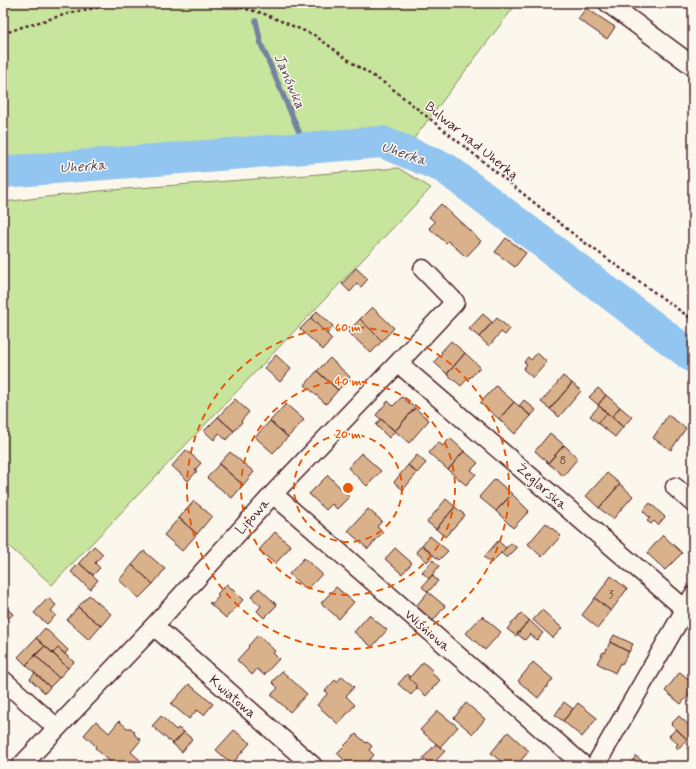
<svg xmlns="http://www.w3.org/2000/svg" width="696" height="769" font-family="Mynerve,sans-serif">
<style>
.green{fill:#c8e59d;stroke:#898264}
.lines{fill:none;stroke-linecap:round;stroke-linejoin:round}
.stream{stroke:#7583a1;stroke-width:5.5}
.river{stroke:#92c5ef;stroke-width:32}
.building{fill:#d9b18a;stroke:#4a1f2b}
.minor-casing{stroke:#4a1f2b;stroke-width:21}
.path{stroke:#4a1f2b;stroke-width:2.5;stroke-dasharray:3 3;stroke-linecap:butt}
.minor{stroke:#fbf7ec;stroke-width:18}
.ring{fill:none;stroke:#e8590c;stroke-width:2;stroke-dasharray:7 5}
.labels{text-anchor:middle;stroke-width:3;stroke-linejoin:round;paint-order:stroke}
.number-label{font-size:12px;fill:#6e4443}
.street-label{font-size:14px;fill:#4a1f2b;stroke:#fbf7ec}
.water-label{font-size:15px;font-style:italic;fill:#605166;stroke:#fbf7ec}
.centre{fill:#e8590c;stroke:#fbf7ec;stroke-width:2}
.ring-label{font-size:12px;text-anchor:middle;font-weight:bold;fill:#e8590c;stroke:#fbf7ec;stroke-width:3;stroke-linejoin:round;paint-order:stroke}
</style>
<rect width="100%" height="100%" fill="#fbf7ec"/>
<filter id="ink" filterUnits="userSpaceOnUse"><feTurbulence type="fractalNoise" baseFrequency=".025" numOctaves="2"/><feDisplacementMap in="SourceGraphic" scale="8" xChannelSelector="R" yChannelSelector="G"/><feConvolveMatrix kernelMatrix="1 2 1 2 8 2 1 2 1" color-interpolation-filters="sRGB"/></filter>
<g filter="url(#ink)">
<path class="green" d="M3 3H517L409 145 380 131 3 163Z
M398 168 431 188 52 585 3 541V202L99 191Z"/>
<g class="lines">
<path class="stream" d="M256 21 261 44 306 148"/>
<path class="river" d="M3 172 382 142 445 168 693 357"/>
</g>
<path class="building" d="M586 8 615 27 607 39 578 19Z
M441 204 481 241 466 257 448 241 446 243 429 228 435 222 429 217Z
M506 238 526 253 515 267 495 252Z
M356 268 368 279 361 287 357 284 350 292 342 284Z
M372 307 394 328 382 341 360 319Z
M317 311 333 326 327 334 311 318Z
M483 314 492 322 479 337 469 329Z
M311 318 332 339 323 350 300 329Z
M497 318 510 329 505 335 501 332 489 346 479 337Z
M360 319 382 341 371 353 348 332Z
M451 341 465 353 447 374 434 362 442 353 441 352Z
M465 353 480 367 470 378 469 377 461 386 447 374Z
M537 353 547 362 533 378 523 369 527 364 524 362 528 357 531 360Z
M276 355 291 369 280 382 264 368Z
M330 358 350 377 338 390 317 371Z
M317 371 338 390 326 404 305 385Z
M563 376 572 383 550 409 541 402Z
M572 383 581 391 559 417 550 409Z
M496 386 514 402 499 419 480 403Z
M598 388 606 395 598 405 589 397Z
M606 395 620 407 612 417 598 405Z
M402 397 415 408 395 431 376 415 388 401 393 406Z
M235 399 249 412 241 421 242 422 234 431 218 417Z
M524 400 536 410 531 416 519 406Z
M514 402 531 416 515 434 499 419Z
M286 404 304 420 288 437 270 421Z
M599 406 607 413 598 423 590 416Z
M620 407 632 417 623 427 612 417Z
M415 408 429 420 409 443 395 431Z
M607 413 623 427 615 437 598 423Z
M668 415 686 428 671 450 653 438Z
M218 417 234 431 226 440 219 433 214 440 204 431Z
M381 419 395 431 389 438 376 425Z
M270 421 288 437 273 453 255 437Z
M550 433 564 445 548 463 535 451Z
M450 438 464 451 448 470 429 453 438 442 443 446Z
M564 445 578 458 563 476 548 463Z
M186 450 201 463 195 470 197 471 188 481 172 466Z
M464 451 478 463 471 470 476 474 466 485 448 470Z
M230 452 254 472 243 485 219 464Z
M361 453 381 471 367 486 348 468Z
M417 455 426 463 417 473 408 465Z
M219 464 243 485 232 498 207 478Z
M408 465 417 473 403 490 394 482Z
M607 473 620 484 599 508 586 496Z
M328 475 349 497 337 509 332 504 326 510 309 494Z
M495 479 512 494 496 511 479 497Z
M620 484 633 496 613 519 599 508Z
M512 494 529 511 513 528 496 511Z
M446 499 455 507 436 529 427 522Z
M194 501 212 516 197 534 179 518Z
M650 503 665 517 658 525 654 521 651 524 647 521 650 518 643 511Z
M455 507 465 515 445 537 436 529Z
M368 509 382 521 377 527 383 532 368 549 348 531Z
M179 518 197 534 182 551 164 535Z
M546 523 561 536 542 557 528 544Z
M275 532 291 546 275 564 259 550Z
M663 535 682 553 665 570 647 553Z
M430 536 448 551 439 560 422 545Z
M498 541 506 548 491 563 484 557Z
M511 543 517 548 507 558 501 553Z
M422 545 433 555 427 562 416 552Z
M94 546 103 554 95 563 100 568 93 575 79 563Z
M395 548 412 563 402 574 385 559Z
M144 551 165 569 153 584 132 565Z
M304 558 322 574 307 590 289 574Z
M433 560 439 566 429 579 422 572Z
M79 563 98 580 90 589 71 572Z
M132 565 153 584 139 598 119 580Z
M432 575 438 581 428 592 422 587Z
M611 576 627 589 611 611 595 598Z
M227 584 243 600 226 618 209 603 211 602 212 604 219 596 217 594Z
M336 587 354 602 339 619 321 603Z
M259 588 277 605 264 618 257 611 261 606 251 597Z
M428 592 445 606 433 621 416 606Z
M89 595 111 614 101 626 78 607Z
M48 598 56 605 51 611 56 615 47 624 34 613Z
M595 598 611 611 598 628 582 615Z
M3 605 13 614 3 625Z
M78 607 101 626 89 640 67 620Z
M542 610 562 628 553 638 533 620Z
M521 613 529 620 516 636 507 629Z
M369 615 387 630 372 647 354 632Z
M482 616 501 632 485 650 466 633Z
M529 620 543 633 537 640 530 634 525 640 517 634Z
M45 628 68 650 65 654 58 648 53 653 36 638Z
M258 635 275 651 273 653 279 659 264 675 257 669 252 675 237 660 249 647 248 646Z
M614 635 633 644 629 652 610 642Z
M36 638 45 646 26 665 18 657Z
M610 642 629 652 622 664 620 663 615 673 597 663 603 652 605 653Z
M45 646 68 668 59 678 35 655Z
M58 648 74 662 68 668 53 653Z
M35 655 59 678 50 687 26 665Z
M423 662 433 671 431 673 440 680 426 696 416 687 417 686 409 678Z
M533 662 553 679 538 698 518 681Z
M282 671 307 694 290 712 271 695 278 688 272 682Z
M680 672 693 683V690L681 704 665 691Z
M35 673 50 687 45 693 30 679Z
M407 674 410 677 409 678 417 686 416 687 417 688 411 695 398 684Z
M342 676 354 687 346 696 355 705 338 724 317 705 328 693 325 691 335 680 337 682Z
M189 684 213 704 204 715 197 710 189 719 171 704Z
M564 702 573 709 563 721 555 715Z
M466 703 485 719 473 734 454 718Z
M578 703 597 718 582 737 563 721Z
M438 711 458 727 440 747 420 730Z
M161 716 176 730 178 728 184 732 173 744 152 726Z
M679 716 693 729V734L687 739 671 724Z
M96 721 109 733 119 721 127 728H131L134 731 135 735 141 740 131 752 140 760 135 766H115L95 748 96 746 84 735Z
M676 729 687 739 678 749 676 746 678 744 669 736Z
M234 730 250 743 232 764 216 750Z
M184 732 192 739 182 752 173 744Z
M508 732 529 751 516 766H506L491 753Z
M356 734 366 743 367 742 372 746 369 750 374 755 364 766H349L346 764 347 763 337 753Z
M436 744 445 751 431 766 423 758Z
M636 756 648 766H628Z"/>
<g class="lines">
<g class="minor-casing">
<path id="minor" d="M608 3 693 66
M398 363 685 609
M675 487 693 503
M273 494 584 766
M154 626 313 766
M3 680 57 728
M21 766 154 626 273 494 398 363 455 302 423 269
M595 766 693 596"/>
</g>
<path class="path" d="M223 3 262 13 314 35 357 66 389 86 577 237 693 320
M3 34 22 27 74 12 120 3
M270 766 273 763 280 761"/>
<use href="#minor" class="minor"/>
</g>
</g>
<g class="ring">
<circle cx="348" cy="488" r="54"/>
<circle cx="348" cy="488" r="107"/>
<circle cx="348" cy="488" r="161"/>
</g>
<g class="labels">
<g class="number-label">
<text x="563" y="464">8</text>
<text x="611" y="598">3</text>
</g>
<g class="street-label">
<text transform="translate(472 140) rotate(39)" y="5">Bulwar nad Uherką</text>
<text transform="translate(542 486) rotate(41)" y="5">Żeglarska</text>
<text transform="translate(252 516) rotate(-48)" y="5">Lipowa</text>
<text transform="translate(428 630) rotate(41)" y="5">Wiśniowa</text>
<text transform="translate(233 696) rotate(41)" y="5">Kwiatowa</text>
</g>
<g class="water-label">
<text transform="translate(290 81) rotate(67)" y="5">Janówka</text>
<text transform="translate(404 153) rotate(19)" y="5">Uherka</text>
<text transform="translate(83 166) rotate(-4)" y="5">Uherka</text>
</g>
</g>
<circle cx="348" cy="488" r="6" class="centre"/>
<g class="ring-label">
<text x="348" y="331">60 m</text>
<text x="348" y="385">40 m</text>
<text x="348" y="438">20 m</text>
</g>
<rect width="696" height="769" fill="none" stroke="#fbf7ec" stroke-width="16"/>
<rect x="8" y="8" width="680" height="753" fill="none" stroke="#4a1f2b" stroke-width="1.5" filter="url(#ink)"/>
</svg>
